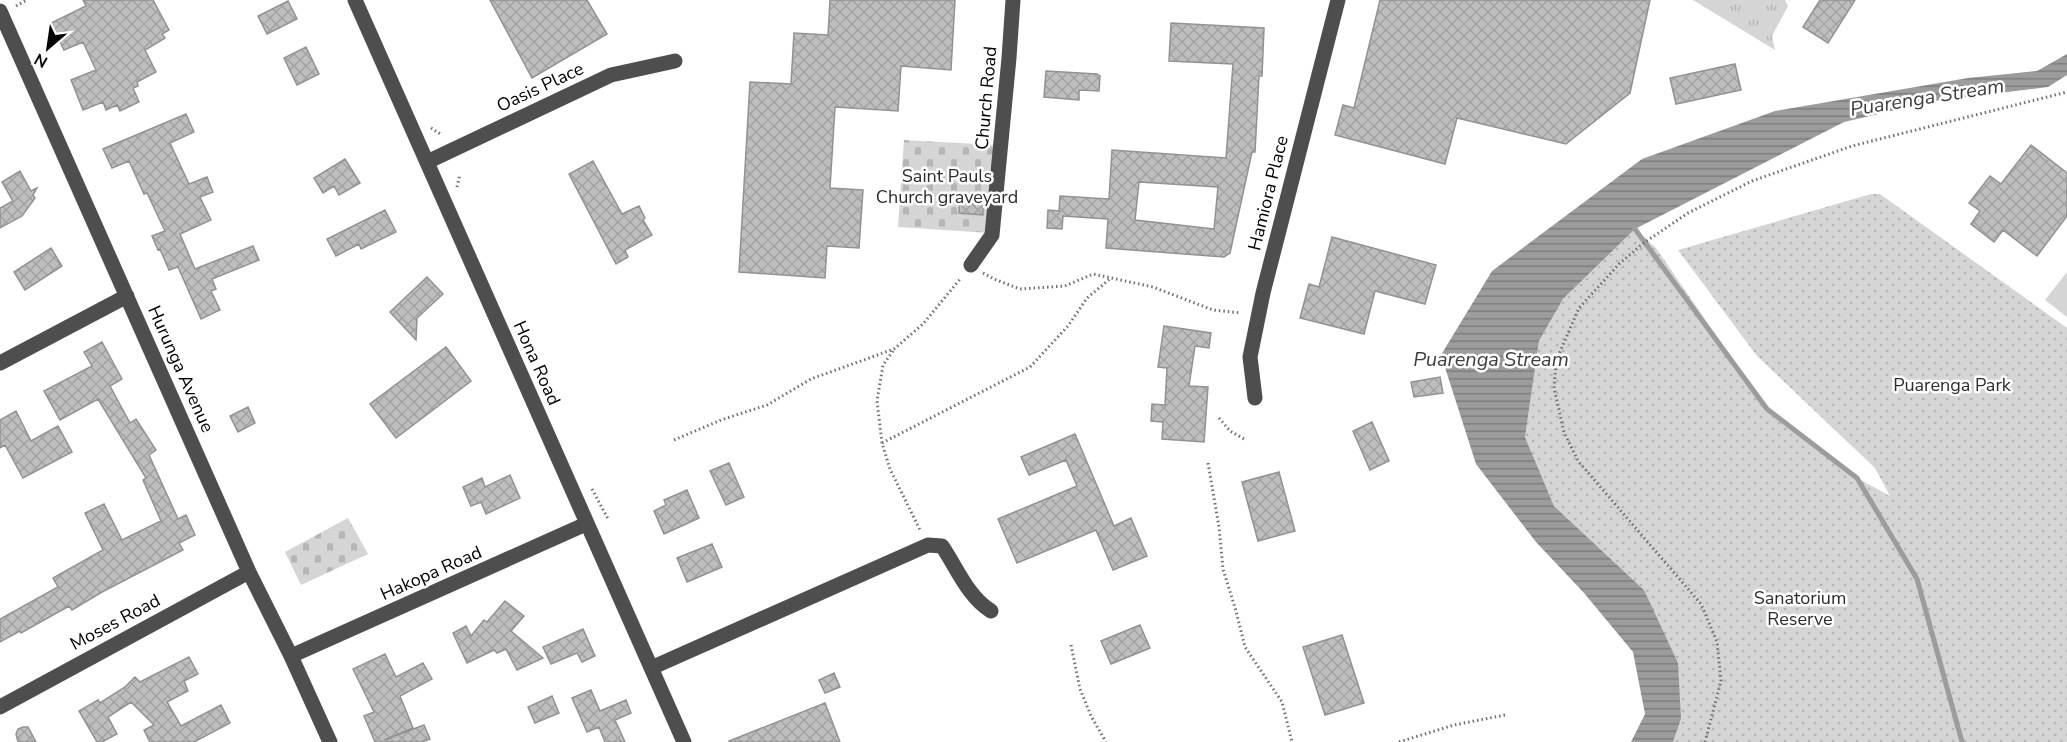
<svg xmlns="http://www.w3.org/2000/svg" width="2067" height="742" font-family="'Nunito Sans',sans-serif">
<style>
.grass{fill:url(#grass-tufts)}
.cemetery{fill:url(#cemetery-stones)}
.park{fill:url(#park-dots)}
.pitch{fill:#d5d5d5}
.water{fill:url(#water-rules)}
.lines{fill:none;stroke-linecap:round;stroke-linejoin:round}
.stream{stroke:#9c9c9c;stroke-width:5}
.building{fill:url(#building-cross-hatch);stroke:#929292;stroke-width:1.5;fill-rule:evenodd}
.path{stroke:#707070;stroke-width:3;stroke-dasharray:1.5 3;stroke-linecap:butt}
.minor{stroke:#4e4e4e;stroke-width:15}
.labels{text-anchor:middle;stroke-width:5;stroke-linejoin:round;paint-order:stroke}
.street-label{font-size:18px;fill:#000;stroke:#fff}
.park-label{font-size:18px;fill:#2c2c2c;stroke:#fff}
.water-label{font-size:20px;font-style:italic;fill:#3d3d3d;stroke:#fff}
</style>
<defs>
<pattern id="grass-tufts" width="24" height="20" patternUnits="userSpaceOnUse" patternTransform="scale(1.5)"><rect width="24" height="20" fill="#d5d5d5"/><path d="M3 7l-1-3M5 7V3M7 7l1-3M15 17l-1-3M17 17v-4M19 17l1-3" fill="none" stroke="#b5b5b5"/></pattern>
<pattern id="cemetery-stones" width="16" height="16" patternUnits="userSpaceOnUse" patternTransform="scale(1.5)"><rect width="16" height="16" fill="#d5d5d5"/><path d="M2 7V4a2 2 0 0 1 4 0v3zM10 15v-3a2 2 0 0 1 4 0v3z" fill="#b5b5b5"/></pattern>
<pattern id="park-dots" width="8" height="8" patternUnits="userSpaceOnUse" patternTransform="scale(1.5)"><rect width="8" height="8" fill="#d5d5d5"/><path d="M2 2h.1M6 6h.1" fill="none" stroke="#b5b5b5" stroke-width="1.8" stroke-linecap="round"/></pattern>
<pattern id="water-rules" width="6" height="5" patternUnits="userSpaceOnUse" patternTransform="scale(1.5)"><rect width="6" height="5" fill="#9c9c9c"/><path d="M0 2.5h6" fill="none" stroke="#7d7d7d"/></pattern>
<pattern id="building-cross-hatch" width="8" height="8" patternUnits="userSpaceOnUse" patternTransform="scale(1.5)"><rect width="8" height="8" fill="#bebebe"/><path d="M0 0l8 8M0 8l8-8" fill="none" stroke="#a2a2a2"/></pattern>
</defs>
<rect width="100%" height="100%" fill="#fff"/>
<path class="grass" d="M1693 0H1785L1788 6 1772 36 1775 50Z"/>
<path class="cemetery" d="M904 140 995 145 990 233 898 227Z
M348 518 368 554 301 585 285 552Z"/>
<path class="park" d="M1871 194H1880L2067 328V742H1673L1681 719 1644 590 1554 506 1525 437 1539 341 1563 299 1635 229 1656 248 1767 409 1857 478 1890 496 1875 468 1757 356 1678 250Z"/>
<path class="pitch" d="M2067 272V317L2045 300Z"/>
<path class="water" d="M2067 54V75L2048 87 1934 101 1844 122 1635 229 1563 299 1539 341 1525 437 1554 506 1644 590 1678 663 1681 719 1673 742H1631L1645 714 1633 652 1584 593 1536 542 1476 464 1441 355 1492 271 1642 159 1775 111 1968 78 2037 71Z"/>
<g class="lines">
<path class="stream" d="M1632 225 1767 409 1857 478 1917 579 1962 742"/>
</g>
<path class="building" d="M83 0H153L169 30 162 34 165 38 145 50 156 72 137 82 138 86 133 88 139 102 120 111 117 105 106 110 103 102 83 110 71 80 96 70 83 42 64 50 51 23 86 6Z
M490 0H587L607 34 532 78Z
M830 0H955L951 70 901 66 898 111 835 107 830 188 863 190 859 248 827 246 825 278 739 272 750 82 791 84 794 33 828 35Z
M1380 0H1650L1630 93 1566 144 1457 118 1445 164 1335 135 1343 105 1354 108Z
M1820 0H1855L1828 43 1803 27Z
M288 1 297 19 267 34 258 16Z
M1171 23 1264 28 1262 76H1259L1255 152H1252L1230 253 1224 257 1106 248 1108 219 1063 216 1062 229 1047 228 1048 210 1059 211 1060 196 1109 199 1112 150 1226 158 1233 64 1169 61ZM1139 182 1218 187 1214 229 1135 220Z
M306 47 319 74 297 85 284 58Z
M1735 64 1741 90 1676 104 1670 78Z
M1046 71 1097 74 1100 76 1099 91 1079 90V100L1044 97Z
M186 114 194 132 170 143 189 184 207 177 213 192 200 197 211 220 180 234 195 269 253 246 259 260 212 279 216 289 211 291 220 310 201 319 178 267 169 270 160 249 158 250 152 236 165 231 147 193 144 194 129 161 112 168 103 149Z
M2031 145 2067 173V216L2037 256 2003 230 1994 242 1971 224 1980 211 1969 203 1990 176 2001 184Z
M345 159 360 183 339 195 334 186 323 193 314 178Z
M593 161 622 214 639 206 645 218 643 220 652 235 625 250 628 257 616 264 569 174Z
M20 171 31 191 37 188 33 195 35 198 22 216 0 228V208L13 201 2 182Z
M960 196 983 198V215L959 213Z
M385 210 396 232 361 249 359 244 336 256 327 239Z
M1332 237 1436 265 1425 304 1375 291 1364 334 1300 318 1309 284 1319 287Z
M51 248 62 266 25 290 14 272Z
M427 277 443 294 417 318 416 340 390 312Z
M1164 326 1211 333 1209 348 1195 346 1189 386 1208 387 1204 442 1162 439 1163 422 1151 421 1152 404 1165 405 1167 368 1158 367Z
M102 342 122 379 110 386 130 423 136 419 156 450 149 455 178 519 186 515 195 535 179 543 183 550 102 592 72 610 69 606 21 633 20 631 0 642V619L58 587 53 578 103 550 85 513 104 504 122 540 161 521 143 480 146 478 98 399 60 420 44 391 92 366 84 352Z
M446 347 471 381 396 438 370 404Z
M1440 377 1443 393 1414 397 1411 382Z
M248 407 255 423 238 432 230 416Z
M16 411 31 441 58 426 72 452 23 478 5 445 0 448V420Z
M1372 422 1389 461 1370 470 1353 431Z
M1075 434 1114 526 1131 518 1147 556 1113 570 1096 530 1017 563 998 519 1077 486 1066 460 1029 475 1021 457Z
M729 463 744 497 726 505 710 471Z
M1279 472 1295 531 1258 541 1242 482Z
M510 475 520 498 486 514 481 502 471 506 463 487 482 478 485 487Z
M687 490 699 518 664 534 654 511 666 505 664 500Z
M712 544 722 567 687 582 677 558Z
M505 601 524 616 511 631 543 658 517 670 506 649 497 653 494 650 467 663 453 633 466 626 471 636 484 620 487 622Z
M1140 625 1150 648 1111 664 1101 641Z
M583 629 595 656 582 662 577 653 551 664 543 647Z
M1342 635 1364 703 1325 715 1303 647Z
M385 654 396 677 423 663 432 679 400 696 413 728 384 740 424 725 430 739 422 742H375L364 716 374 712 353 669Z
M189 657 198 674 184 681 188 691 167 702 181 726 221 705 230 723 194 742H150L144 730 154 725 131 702 108 717 117 734 102 742H97L79 711 98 700 100 703 125 687 135 677 140 682Z
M834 673 840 687 825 693 819 680Z
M591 690 600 711 626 700 631 713 615 720 625 742H605L599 727 587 732 572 698Z
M552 696 559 713 535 723 528 707Z
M825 703 840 742H729V741Z
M23 727H28L36 742H18L16 734 18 729Z"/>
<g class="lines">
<path class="path" d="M16 6 27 0
M431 128 442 135
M457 187 460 174
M983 273 994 279 1020 289 1065 286 1093 274 1153 287 1213 310 1241 313
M893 351 883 365 877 401 882 443 890 469 920 530
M1219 418 1230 431 1246 440
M674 440 721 420 767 405 811 379 894 349 923 324 961 278
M882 443 1030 367 1068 326 1087 298 1111 278
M1208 463 1219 527 1223 569 1236 611 1245 647 1282 702 1292 742
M592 489 608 519
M1071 645 1080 689 1091 716 1106 742
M1399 742 1454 725 1505 715
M1705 742 1721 681 1717 642 1701 604 1578 461 1564 432 1554 388 1556 361 1579 308 1620 263 1645 242 1688 213 1752 181 1852 146 2067 92"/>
<path class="minor" d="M355 0 684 742
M0 11 249 572 291 656 330 742
M427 162 611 75 675 61
M971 265 992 235 1009 58 1013 0
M0 363 127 296
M1255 398 1250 357 1263 293 1338 0
M291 656 586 524
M651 668 928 545 942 546C957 568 968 597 991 611
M0 707 249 572"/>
</g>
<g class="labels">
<g class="street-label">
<text transform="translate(540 87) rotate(-25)" y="6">Oasis Place</text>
<text transform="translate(986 98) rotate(-85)" y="6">Church Road</text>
<text transform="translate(1268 193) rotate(-76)" y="6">Hamiora Place</text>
<text transform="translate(537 363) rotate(66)" y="6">Hona Road</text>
<text transform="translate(181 369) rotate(66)" y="6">Hurunga Avenue</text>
<text transform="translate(431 573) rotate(-24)" y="6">Hakopa Road</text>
<text transform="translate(115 622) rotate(-28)" y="6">Moses Road</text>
</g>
<g class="park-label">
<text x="947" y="182">Saint Pauls<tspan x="947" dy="21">Church graveyard</tspan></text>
<text x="1952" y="391">Puarenga Park</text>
<text x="1800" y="604">Sanatorium<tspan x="1800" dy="21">Reserve</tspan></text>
</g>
<g class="water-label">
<text transform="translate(1927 97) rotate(-9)" y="7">Puarenga Stream</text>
<text x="1491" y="366">Puarenga Stream</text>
</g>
</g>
<g transform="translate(48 48) rotate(209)" stroke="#ffffff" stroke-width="4.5" paint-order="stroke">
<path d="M0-4.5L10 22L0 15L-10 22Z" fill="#000000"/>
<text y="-9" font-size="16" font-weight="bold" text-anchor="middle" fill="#000000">N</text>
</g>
</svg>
